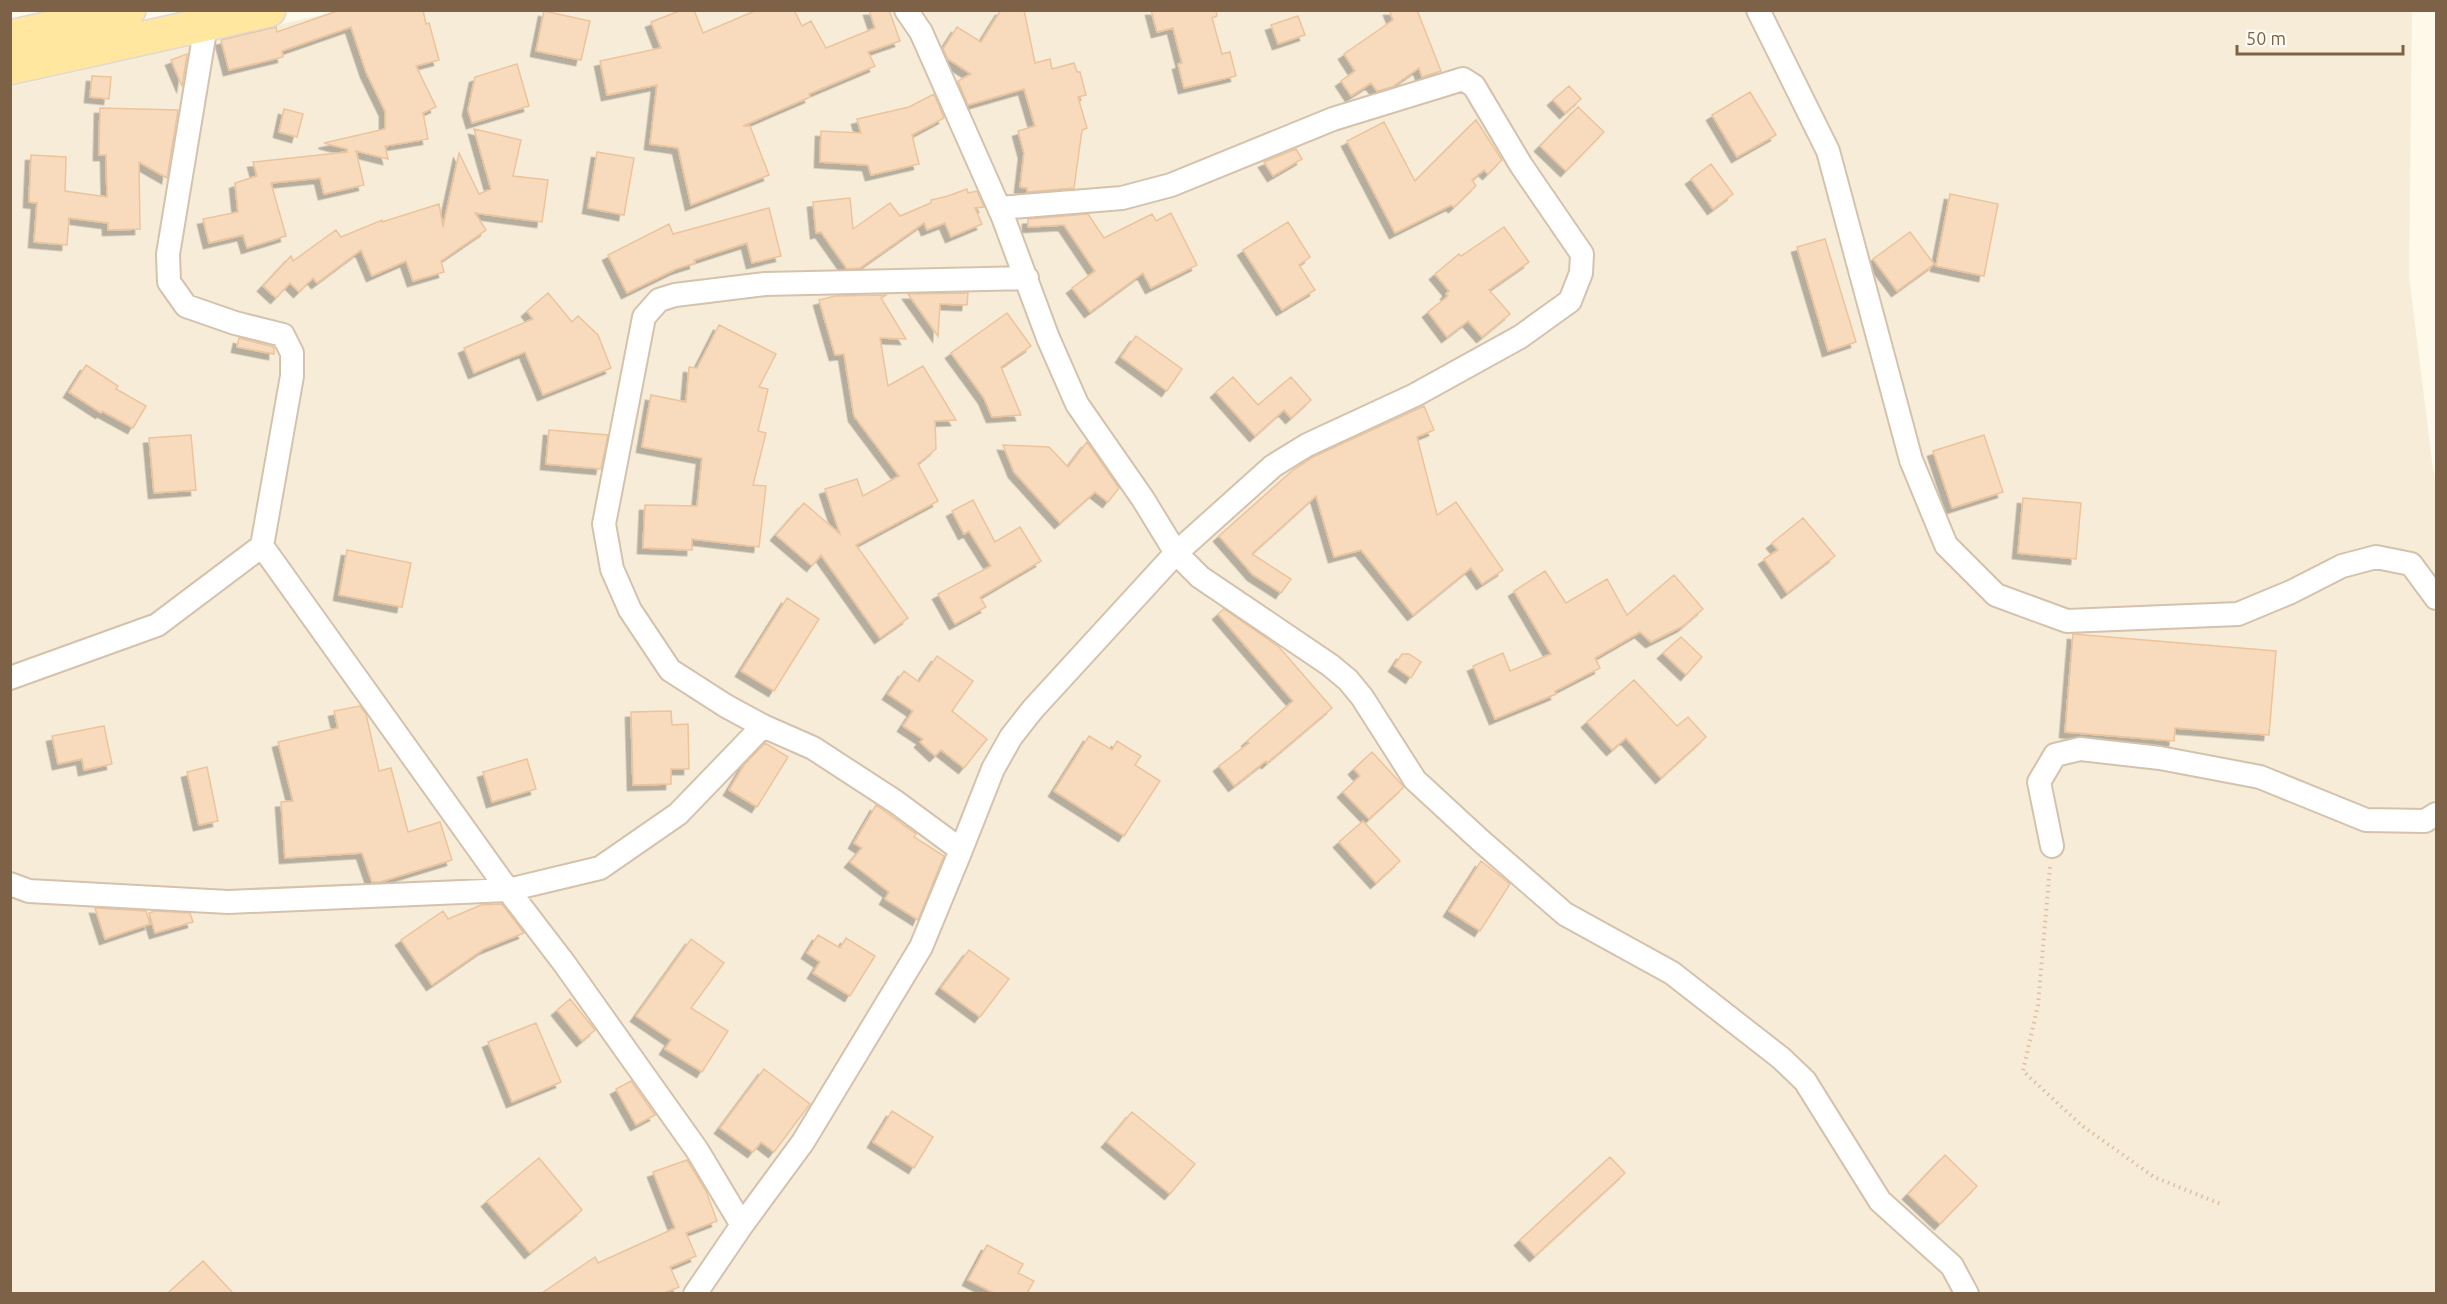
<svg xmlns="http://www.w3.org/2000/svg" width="2447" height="1304" font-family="Ubuntu,sans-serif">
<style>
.residential{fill:#f7ecd7}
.building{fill:#f8dbbd;stroke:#ecc49c;stroke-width:1.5;filter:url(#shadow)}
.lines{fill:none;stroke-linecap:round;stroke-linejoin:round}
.street-casing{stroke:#d4c2ad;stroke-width:26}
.primary-casing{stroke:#e0d9d3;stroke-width:36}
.path{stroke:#debf9f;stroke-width:4;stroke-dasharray:1.5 4.5;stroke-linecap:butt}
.street{stroke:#fff;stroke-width:22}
.primary{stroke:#ffe7a0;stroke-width:33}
</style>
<defs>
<filter id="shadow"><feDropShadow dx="-5.5" dy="5.5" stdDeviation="0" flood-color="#0004"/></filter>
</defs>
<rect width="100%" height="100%" fill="#fff9e9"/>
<path class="residential" d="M343 10 2412 11 2409 276 2433 469 2436 478V1293H11L10 87Z"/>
<path class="building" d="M340 10H423L426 24 429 23 439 60 416 66 436 107 423 113 428 139 385 146 388 159 356 151 364 185 324 194 320 178 271 183 286 236 247 248 243 235 209 243 203 219 238 212 235 183 257 176 253 162 347 152V149L324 143 385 129V111L366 72 351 27 282 51 283 57 229 70 221 40 276 27 277 32Z
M682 10H694L703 33 757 10H794L802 26 811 21 826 48 875 28 869 10H889L900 41 868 52 875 66 809 94 810 97 743 126H750L769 175 691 205 678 148 650 144 657 85 607 95 600 61 661 48 651 22Z
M1001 10H1024L1035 63 1050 59 1052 69 1074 63 1077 72H1080L1086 95 1078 97 1087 128 1082 130 1074 188 1027 192V188L1020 187 1024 153 1018 131 1035 126 1024 89 968 105 958 81 971 74 948 59 943 49 957 27 981 42Z
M1151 10H1216L1217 16 1212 18 1222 54 1230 52 1236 76 1184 88 1178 64 1182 63 1173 28 1157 32Z
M1389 10H1417L1441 71 1422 77 1419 68 1392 87 1377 91 1371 83 1351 96 1341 81 1355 71 1344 54 1393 20Z
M544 11 590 21 581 60 536 51Z
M1298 16 1305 35 1278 44 1271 25Z
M187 54V55L182 86 171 60Z
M517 64 529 106 472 123 468 110 475 77Z
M92 76 111 77 109 99 90 97Z
M1569 86 1581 99 1565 113 1553 100Z
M1750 92 1776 135 1737 157 1712 115Z
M934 94 944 118 912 135 919 164 871 175 868 165 820 162 821 131 861 133 857 119 909 107Z
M1578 107 1604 132 1566 171 1540 146Z
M100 108 178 110 167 178 139 162 140 229 108 230V223L69 218 67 245 34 242 37 203 29 202 31 155 66 157 65 191 107 197 106 155H99Z
M284 109 303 114 297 137 279 132Z
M1476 120 1502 160 1488 174 1484 170 1472 180 1476 186 1454 207 1451 205 1395 233 1347 141 1384 122 1415 181Z
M474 129 521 140 513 176 548 180 542 222 475 213 486 230 441 261 444 272 413 281 406 261 372 276 361 250 317 283 313 278 299 292 290 283 276 298 263 286 291 256 293 261 336 230 341 237 382 220V222L439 204 443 227 459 153 479 194 491 189Z
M1296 149 1302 159 1273 176 1264 162Z
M597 152 634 158 624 215 588 208Z
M1711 164 1733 194 1713 209 1691 179Z
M967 189 968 193 977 191 984 207 975 208 982 224 951 237 945 223 927 230 924 223 860 268 847 269 821 232 816 233 813 202 850 198 853 229 890 203 900 216 931 203V200L948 196Z
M1950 194 1998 204 1984 276 1936 266Z
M769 208 781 256 752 263 747 243 694 260 695 263 676 269 627 293 608 255 669 224 673 234Z
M1171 213 1197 265 1151 288 1143 273 1090 312 1072 288 1095 271 1064 225 1028 227V219L1088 214 1104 238 1152 214 1156 221Z
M1288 222 1310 257 1299 265 1315 290 1282 310 1243 250Z
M1504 227 1529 262 1489 290 1510 314 1482 337 1468 321 1447 337 1428 312 1448 296 1446 294 1449 291 1435 274 1459 254 1461 256Z
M1910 232 1934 264 1897 291 1873 259Z
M1825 239 1856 342 1828 351 1797 247Z
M548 293 572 322 578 316 598 335 611 368 543 395 525 352 474 373 464 348 533 319 527 311Z
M968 293 967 305 940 304 938 336 908 294Z
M886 295 881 298 906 339 880 338 888 386 923 366 956 420 935 421 936 449 918 464 938 501 856 545 908 618 880 638 821 555 812 566 776 535 804 503 840 534 825 489 857 479 863 496 899 476 854 416 844 354 835 355 819 300 835 296Z
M1007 313 1031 346 1001 367 1021 415 992 417 984 398 951 353Z
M719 325 776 354 759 387 768 389 758 431 766 433 753 485 766 486 759 547 692 539V550L643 548 645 505 697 506 702 458 642 447 651 395 686 402 689 367 697 368Z
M1136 336 1182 369 1167 391 1121 357Z
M239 338 274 347V354L237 347Z
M86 365 118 386 116 389 146 406 133 428 102 411 101 413 69 392Z
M1233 377 1258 405 1291 377 1311 400 1291 418 1284 410 1255 436 1216 392Z
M1424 406 1434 430 1417 437 1437 515 1456 502 1503 570 1482 584 1471 568 1413 615 1361 550 1334 557 1316 496 1252 554 1291 579 1281 593 1253 575 1219 536 1293 470 1313 457Z
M549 430 608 435 601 469 546 464Z
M191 435 196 490 154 493 149 438Z
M1984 435 2003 492 1952 508 1933 451Z
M1087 442 1119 488 1108 502 1095 492 1060 523 1014 472 1003 445 1049 447 1068 467Z
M2023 498 2081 503 2076 559 2018 553Z
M973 500 995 542 1020 527 1041 561 980 597 986 607 955 624 938 594 991 566 969 531 964 534 952 511Z
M1803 518 1835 556 1787 593 1764 559 1778 550 1772 543Z
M347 550 411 563 402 607 339 595Z
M1545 571 1566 603 1607 579 1627 615 1674 575 1703 609 1683 626 1651 642 1640 632 1595 658 1600 668 1555 691 1556 694 1495 719 1473 666 1503 653 1510 671 1551 654 1514 591Z
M787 598 819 619 774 691 741 671Z
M1224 609 1279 647 1332 708 1267 763 1266 761 1234 786 1219 766 1249 743 1247 741 1293 701 1218 614Z
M2073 634 2276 651 2269 735 2175 728 2174 741 2065 732Z
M1681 637 1702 657 1686 675 1663 653Z
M1402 654H1409L1421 662 1411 678 1394 666Z
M937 656 973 681 952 711 987 739 964 768 941 750 935 756 920 742 923 739 903 726 913 711 888 694 904 671 919 682Z
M1634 680 1677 726 1688 717 1706 737 1661 778 1626 738 1612 750 1587 722Z
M360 706 366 714 379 771 391 768 408 832 440 822 452 860 380 882H372L362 853 285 858 281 802 293 801 278 742 338 728 334 711Z
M671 711 672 725 688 724 689 769H671V784L633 785 631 712Z
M104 726 112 764 84 770 82 759 58 764 52 736Z
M1089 736 1112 750 1117 741 1141 756 1135 765 1160 781 1124 836 1054 791Z
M765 743 788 757 757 807 729 790 744 765Z
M1372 752 1404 787 1369 819 1343 792 1360 776 1354 769Z
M527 759 536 789 492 802 483 772Z
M207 767 218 821 199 825 187 772Z
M876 805 916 834 914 837 944 856 918 920 885 899 889 892 850 862 862 848 854 843Z
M1363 821 1400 861 1376 883 1339 842Z
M1481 861 1510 884 1480 931 1449 911Z
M502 904 524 933 484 949 432 985 401 940 443 911 448 919 481 905Z
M95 908 146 911 150 924 105 939Z
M155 911 190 913 193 922 155 933 149 913Z
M818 935 840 948 846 938 875 956 850 996 813 973 820 962 807 953Z
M691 939 724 963 691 1008 728 1031 702 1072 665 1049 671 1040 636 1016Z
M969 950 1009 979 980 1017 941 988Z
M570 999 595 1030 582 1041 557 1010Z
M536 1023 561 1082 512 1102 488 1042Z
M764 1069 810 1104 774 1152 761 1142 753 1152 720 1128Z
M631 1081 655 1115 636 1125 616 1089Z
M892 1111 933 1137 914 1168 873 1142Z
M1132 1112 1195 1164 1170 1194 1107 1142Z
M1945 1155 1977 1186 1940 1224 1908 1194Z
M1610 1157 1625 1173 1535 1256 1520 1240Z
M539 1158 582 1210 530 1253 487 1201Z
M687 1160 706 1191 717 1221 686 1233 696 1256 670 1267 679 1287 664 1293H542L595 1257 598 1263 675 1228 653 1172Z
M987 1245 1023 1264 1018 1273 1034 1281 1027 1293H994L968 1280Z
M203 1261 233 1293H168Z"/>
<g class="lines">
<g class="street-casing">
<path id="street" d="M906 10 921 32 1003 217 1048 338 1077 404 1143 499 1176 553 1200 577 1330 665 1348 680 1362 697 1415 780 1480 840 1565 914 1672 973 1781 1058 1805 1081 1880 1201 1952 1266 1967 1294
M1758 10 1828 151 1911 460 1946 545 1996 595 2067 621 2238 614 2291 592 2342 566 2376 557 2411 564 2436 598
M206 25 168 254 169 282 186 306 235 323 283 335 292 353V376L262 546 508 890 564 963 697 1150 742 1225
M999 208 1122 198 1171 185 1333 119 1463 79 1474 86 1521 165 1582 254 1581 273 1570 301 1520 337 1415 395 1307 445 1273 466 1176 553 1033 709 1011 737 993 769 961 850 896 802 813 748 763 726 726 706 670 670 630 610 612 569 604 524 644 317 659 300 675 295 765 284 1027 278
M10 678 157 625 262 546
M2052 846 2039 782 2055 755 2080 749 2160 758 2260 777 2366 820 2425 821 2436 814
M10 884 29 891 228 902 508 890 600 868 678 814 763 726
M695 1294 742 1225 803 1142 921 947 961 850"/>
</g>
<g class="primary-casing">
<path id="primary" d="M10 37 129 10
M10 68 269 10"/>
</g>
<path class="path" d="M2050 867 2038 1005 2023 1071 2081 1125 2154 1177 2221 1204"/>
<use href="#street" class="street"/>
<use href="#primary" class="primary"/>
</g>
<rect width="2447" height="1304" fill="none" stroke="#7e6248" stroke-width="24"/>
<path d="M2237 45v9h166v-9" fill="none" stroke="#7e6248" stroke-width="3"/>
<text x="2246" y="45" font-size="18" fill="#7e6248" stroke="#fffbf2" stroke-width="4.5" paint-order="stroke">50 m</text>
</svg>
